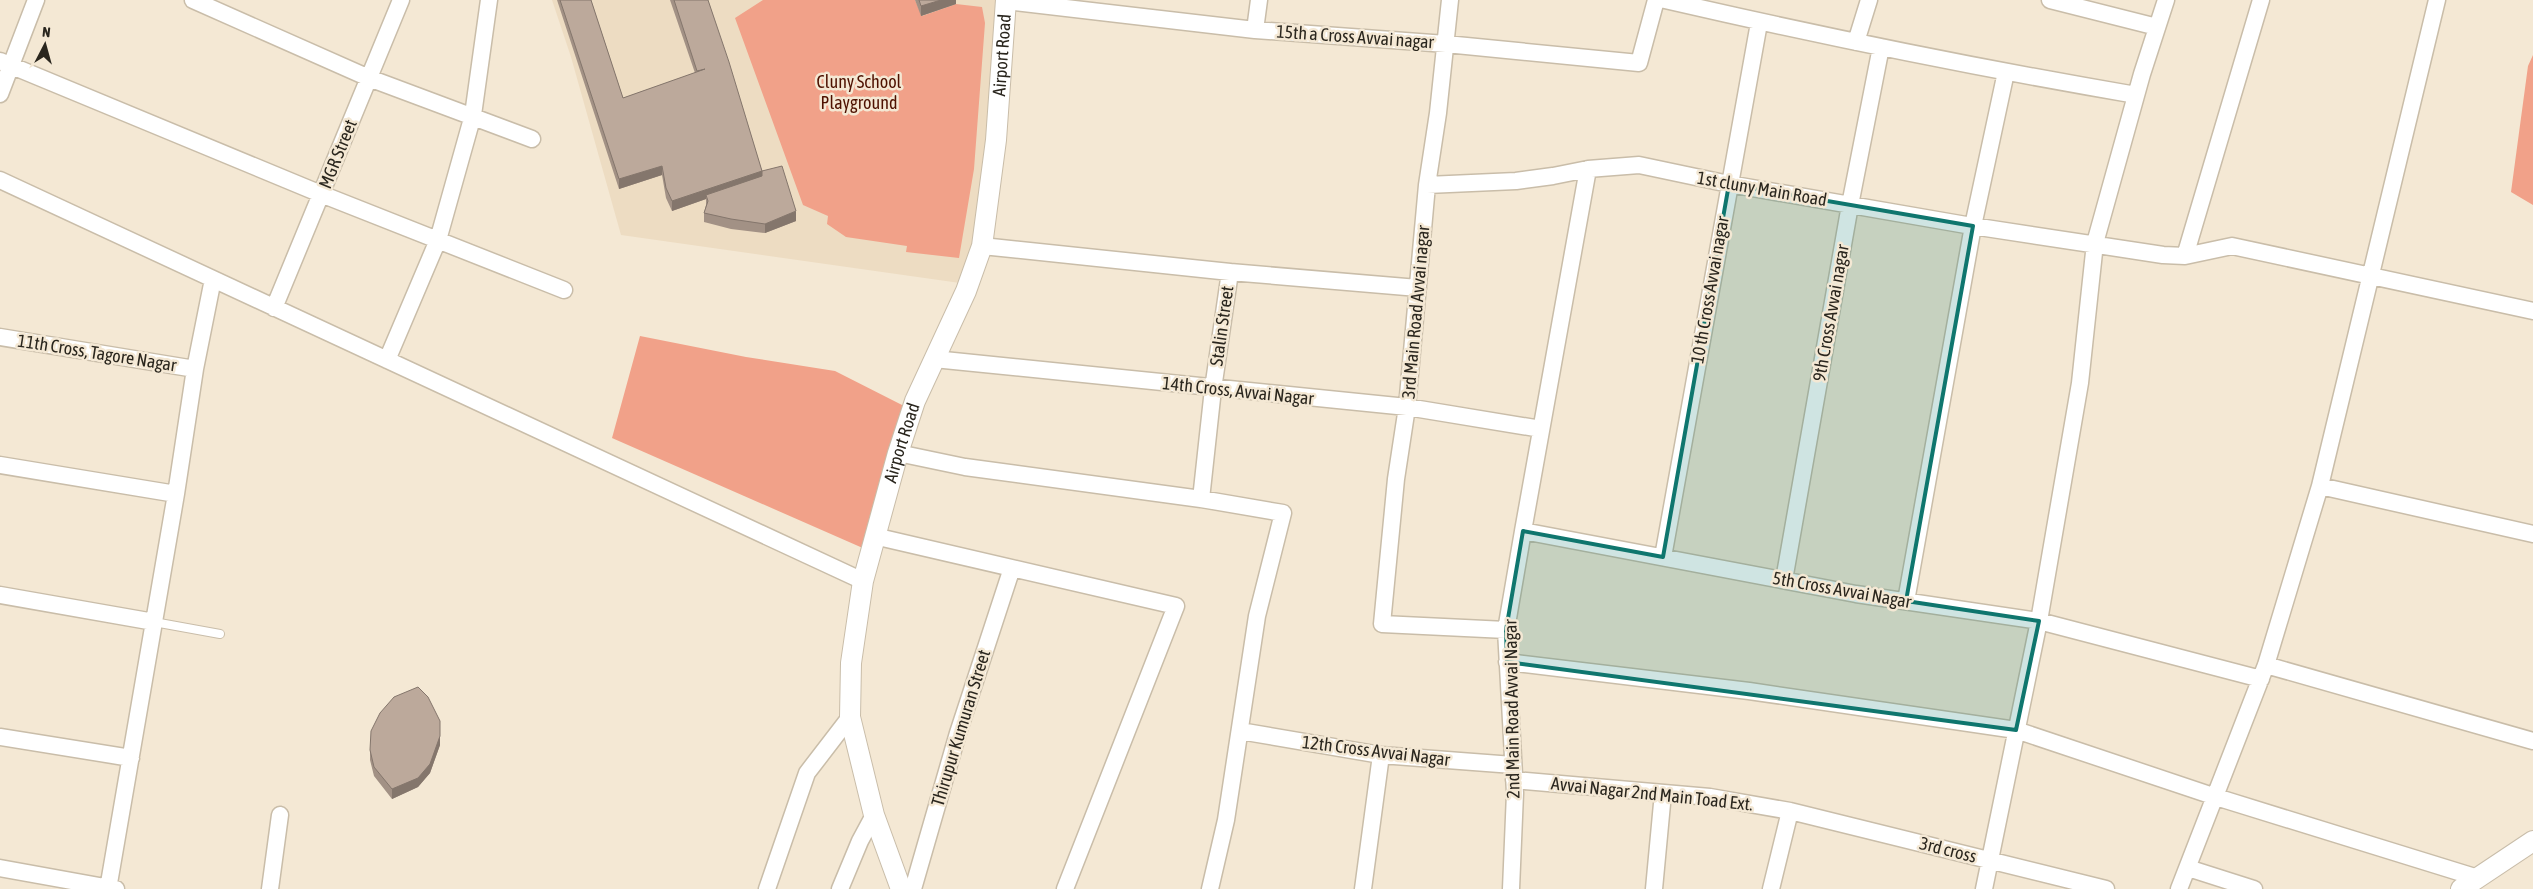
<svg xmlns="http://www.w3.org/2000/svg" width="2533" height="889" font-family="'Asap Condensed',sans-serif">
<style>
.built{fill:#eddcc2}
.green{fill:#f1a189}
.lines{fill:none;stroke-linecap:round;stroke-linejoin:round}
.service-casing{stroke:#c9bda9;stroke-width:10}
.minor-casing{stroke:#c9bda9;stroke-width:19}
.tertiary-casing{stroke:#c9bda9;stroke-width:22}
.service{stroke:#fff;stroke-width:8}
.minor{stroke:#fff;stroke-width:16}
.tertiary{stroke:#fff;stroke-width:20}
.wall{fill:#a29185}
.shaded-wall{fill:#84766c}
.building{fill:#bca99b;stroke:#84766c}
.marked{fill:#0f766e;fill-opacity:0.2;stroke:#0f766e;stroke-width:4;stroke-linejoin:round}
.labels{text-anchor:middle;stroke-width:5;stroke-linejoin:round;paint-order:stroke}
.street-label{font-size:18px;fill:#2a261e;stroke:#f4e8d4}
.park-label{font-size:18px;fill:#4e1100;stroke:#f4e8d4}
</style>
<rect width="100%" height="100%" fill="#f4e8d4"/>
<path class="built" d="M552 0H997L987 145 967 284 621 235 571 57Z"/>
<path class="green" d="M763 0H915L922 16 956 4 982 7 985 23 974 169 959 258 906 252 907 246 846 237 827 224 828 216 803 205 735 18Z
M2533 55V205L2511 192 2528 66Z
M640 336 746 357 835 371 904 406 865 549 612 438Z"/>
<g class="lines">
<g class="service-casing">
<path id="service" d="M154 622 220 634"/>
</g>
<g class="minor-casing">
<path id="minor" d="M193 0 369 78 532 139
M1450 0 1438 113 1427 185 1407 407 1396 479 1382 624 1506 630
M1665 0C1821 36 1978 68 2136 95
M2050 0 2157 27
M1006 1 1255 30 1446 44 1639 63 1656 0
M1255 30 1259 0
M1856 42 1869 0
M0 61 321 194 564 290
M0 94 36 0
M1588 169 1523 531 1856 594 2039 621 2261 679
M0 180 863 581
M1427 185 1516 181 1553 176 1588 169 1639 165 1729 184 1966 225 2163 255 2185 256 2232 246 2533 311
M982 246 1230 272 1418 288
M2185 256 2261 0
M274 308 401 0
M0 337 195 369
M934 359 1407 407 1541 429
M387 360 438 240 473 115 489 0
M898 453 965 467 1201 499 1283 513 1257 616 1226 820 1210 889
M0 465 176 494
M2320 486 2533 534
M1201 499 1213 389 1230 272
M874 536 1176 606 1065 889
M1663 557 1759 23
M1784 580 1850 205 1881 47
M0 595 154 622
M1906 601 1973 226 2006 72
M1507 662 1749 691 2016 730 2216 797 2478 878
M2266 665 2533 741
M1240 731 1381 755 1513 765
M0 737 131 758
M1514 780 1710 797 1790 811 2106 889
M0 868 116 889
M2188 868 2254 889
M108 889 176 494 195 369 213 279
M270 889 280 815
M767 889 807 773 850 717
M840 889 860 841 874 815
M913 889 958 733 1012 568
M1363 889 1381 755
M1511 889 1515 793 1506 630 1523 531
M1654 889 1663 793
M1771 889 1790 811
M1984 889 2039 621 2080 383 2095 243 2142 74 2166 0
M2179 889 2266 665 2320 486 2437 0"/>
</g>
<g class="tertiary-casing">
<g id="tertiary">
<path id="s1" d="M901 889 874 815 850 717 851 663 863 581 898 453 915 401 966 291 982 246 996 140 1006 0"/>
<path d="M2461 889 2533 841"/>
</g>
</g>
<use href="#service" class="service"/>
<use href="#minor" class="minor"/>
<use href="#tertiary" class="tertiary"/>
</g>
<path class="wall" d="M557 0H591L623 98 695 73 670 0H708L762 171 796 221 765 233 731 229 704 222V213L706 205V199L672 211 666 198 662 175 619 189Z
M915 0H956V4L921 16Z
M440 745 430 773 418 787 392 799 374 776 370 760V750Z"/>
<path class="shaded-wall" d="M941 0H956V4L921 16V6Z
M662 166V175L619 189V179Z
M762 171V181L706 195V199L672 211V201Z
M796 211V221L765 233V224Z
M440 736V745L430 773 418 787 392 799V789Z"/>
<path class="building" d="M560 0H591L623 98 705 69 697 71 674 0H708L729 62 762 171 672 201 666 188 662 166 619 179Z
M919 0H941L921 6Z
M782 166 796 211 765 224 731 219 704 213 708 201 706 195 762 176V171Z
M418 687 428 697 440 721V736L430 764 418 778 392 789 374 767 370 750 371 731 380 713 394 697Z"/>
<path class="marked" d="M1729 184 1973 226 1906 601 2039 621 2016 730 1507 662 1506 630 1523 531 1663 557Z"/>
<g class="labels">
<g class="street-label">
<text transform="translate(1355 37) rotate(4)" y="6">15th a Cross Avvai nagar</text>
<text dy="6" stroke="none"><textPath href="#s1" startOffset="865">Airport Road</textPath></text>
<text transform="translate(338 154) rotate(-68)" y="6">MGR Street</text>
<text transform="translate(1762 189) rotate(10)" y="6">1st cluny Main Road</text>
<text transform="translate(1710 290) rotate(-80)" y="6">10 th Cross Avvai nagar</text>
<text transform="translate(1416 312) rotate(-85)" y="6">3rd Main Road Avvai nagar</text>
<text transform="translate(1831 313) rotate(-80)" y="6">9th Cross Avvai nagar</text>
<text transform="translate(1222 326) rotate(-82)" y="6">Stalin Street</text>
<text transform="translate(97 353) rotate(9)" y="6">11th Cross, Tagore Nagar</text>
<text transform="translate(1238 391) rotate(6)" y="6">14th Cross, Avvai Nagar</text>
<text dy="6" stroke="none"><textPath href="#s1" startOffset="460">Airport Road</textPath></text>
<text transform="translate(1842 590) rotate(10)" y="6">5th Cross Avvai Nagar</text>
<text transform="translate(1512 709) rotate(-91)" y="6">2nd Main Road Avvai Nagar</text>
<text transform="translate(961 728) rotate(-73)" y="6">Thirupur Kumuran Street</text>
<text transform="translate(1376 751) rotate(7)" y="6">12th Cross Avvai Nagar</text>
<text transform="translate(1652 794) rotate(6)" y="6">Avvai Nagar 2nd Main Toad Ext.</text>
<text transform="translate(1948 850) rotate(14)" y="6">3rd cross</text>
</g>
<g class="park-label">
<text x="859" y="88">Cluny School<tspan x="859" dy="21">Playground</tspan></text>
</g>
</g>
<g transform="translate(45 45) rotate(6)" stroke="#f4e8d4" stroke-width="4" paint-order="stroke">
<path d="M0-4L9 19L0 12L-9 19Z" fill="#2a261e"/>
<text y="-8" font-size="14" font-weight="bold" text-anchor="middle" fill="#2a261e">N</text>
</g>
</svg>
